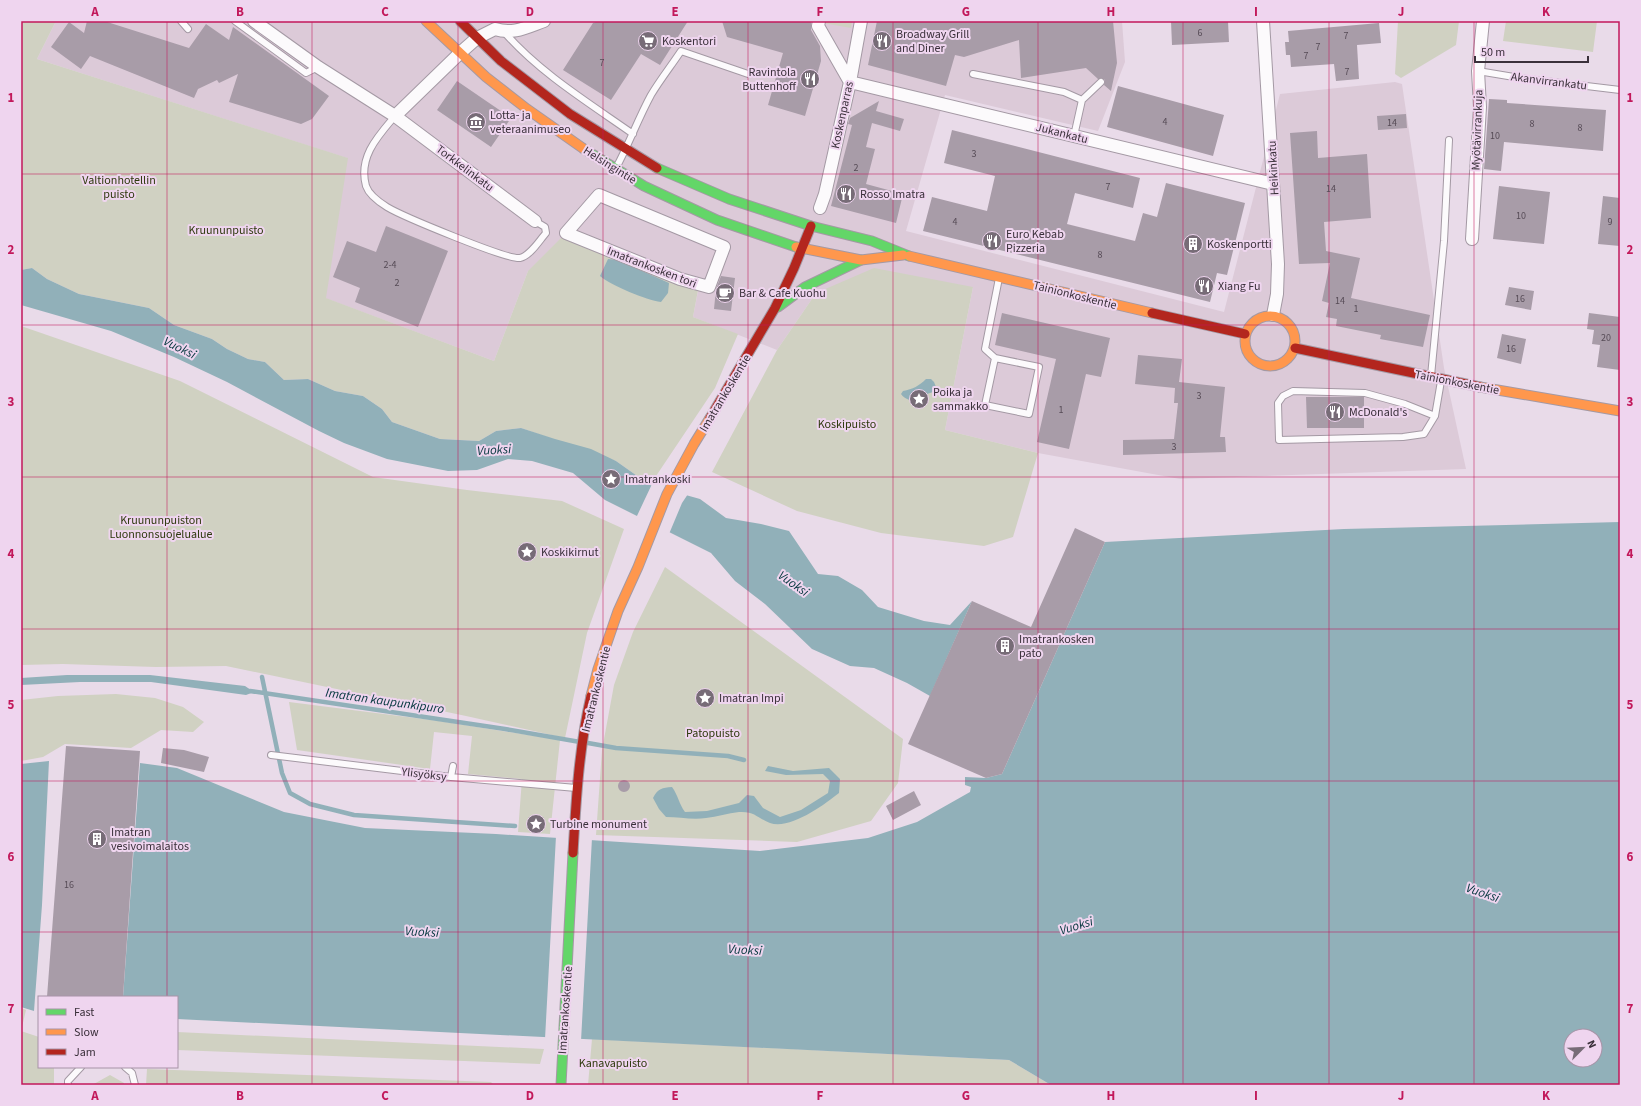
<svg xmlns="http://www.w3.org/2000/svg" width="1641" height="1106" font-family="'Source Sans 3',sans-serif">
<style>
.commercial{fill:#dccad8}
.green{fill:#d0d1c2}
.water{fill:#91b0b9;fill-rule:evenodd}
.pier{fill:#e9dbe9}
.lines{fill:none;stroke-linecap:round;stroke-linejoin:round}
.stream{stroke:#91b0b9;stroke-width:4.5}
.building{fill:#a89ca8}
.lane-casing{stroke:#a499a4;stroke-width:8}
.street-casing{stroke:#a499a4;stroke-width:14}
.fast-casing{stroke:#a499a4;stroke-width:11}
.slow-casing{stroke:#a499a4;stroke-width:11}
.jam-casing{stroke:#a499a4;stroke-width:11}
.lane{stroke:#fcfafc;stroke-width:6}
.street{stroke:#fcfafc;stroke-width:12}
.fast{stroke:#63d668;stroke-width:9}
.slow{stroke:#ff974d;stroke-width:9}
.jam{stroke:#b3261e;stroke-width:9}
.grid{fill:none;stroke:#c2185b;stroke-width:1;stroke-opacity:0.55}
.labels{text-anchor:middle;stroke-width:4;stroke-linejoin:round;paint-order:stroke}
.number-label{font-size:10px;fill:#564b56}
.poi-label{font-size:12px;fill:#3a303a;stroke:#efd5ef;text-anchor:start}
.street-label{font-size:12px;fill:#3a303a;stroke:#efd5ef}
.park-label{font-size:12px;fill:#2e3a0d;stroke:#efd5ef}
.water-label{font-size:13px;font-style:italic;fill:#03363d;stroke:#efd5ef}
.neatline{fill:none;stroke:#c2185b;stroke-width:1.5}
.grid-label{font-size:13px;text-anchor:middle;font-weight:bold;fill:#c2185b}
</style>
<rect width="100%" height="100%" fill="#e9dbe9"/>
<path class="commercial" d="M56 21H1122L1125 62 1098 131 945 95 906 231 1224 312 1280 94 1395 82 1402 84 1444 368 1466 469 1180 479 1038 453 945 430 973 287 816 293 777 350 693 317 699 286 528 271 494 361 325 298 347 158 37 59Z"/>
<path class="green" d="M21 21H56L37 59 348 158 326 298 494 361 528 271 566 233 699 285 693 317 738 334 715 388 650 485 616 461 521 428 496 431 479 441 440 439 392 422 382 409 363 396 335 391 308 379 284 380 265 362 248 359 227 349 212 339 174 325 149 308 79 294 47 279 32 268 21 270Z
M823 21H852L851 28 823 23Z
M1398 21H1459L1456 45 1401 78 1395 74Z
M1506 21H1597L1593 52 1503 41Z
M874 268 973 287 945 430 1038 453 1013 537 984 546 881 533 797 511 712 472 777 350 816 293Z
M21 326 180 381 373 477 467 490 562 501 624 529 587 633 565 738 466 716 226 666 156 667 63 664 21 665Z
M665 567 903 739 898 783 871 821 797 842 596 835 602 750 614 685 633 632Z
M116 694 155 698 183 707 204 722 193 732 161 730 131 748 65 744 43 757 21 761V700L58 696Z
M289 702 439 721 560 740 550 834 518 832 522 779 468 774 472 736 434 732 430 769 297 750Z
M21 1008 26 1010 21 1031 39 1037V1067H54V1085H21Z
M177 1032 544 1049 540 1064 177 1050Z
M592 1039 1009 1060 1051 1085H588Z
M147 1069 491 1082 494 1085H146Z
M110 1075 124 1083V1085H92Z"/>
<path class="water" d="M608 259 618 260 669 283 668 293 661 302C646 300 612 286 600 276Z
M32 268 47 279 79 294 149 308 174 325 212 339 227 349 248 359 265 362 284 380 308 379 335 391 363 396 382 409 392 422 440 439 479 441 496 431 521 428 555 439 591 449 616 461 650 485 700 499 726 518 761 524 789 531 818 574 838 576 862 590 878 607 924 621 950 625 972 601 930 696 907 683 874 668 850 666 812 649 765 604 735 581 711 553 605 500 573 473 532 461 508 459 477 470 448 471 387 459 344 443 319 431 227 382 174 357 111 331 21 305V270Z
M926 379H931L934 382 936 387 933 392 924 395 922 401C916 403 905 400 901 394L903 391C913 389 919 386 926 379Z
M1620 522V1085H1051L1009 1060 177 1019V997H123L140 763 177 768 284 812 365 828 496 834 760 851 868 838 917 822 970 792 971 787 965 785V777L986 778 1002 774 1105 542 1344 529ZM1571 1036H1595V1060H1571Z
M67 675H150L245 686 254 692 246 695 151 682H80L21 685V678Z
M49 761 42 905 34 1011 21 1007V764Z
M768 766 793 771 829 768 840 779 839 793C824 805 790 830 770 823 757 818 755 811 739 812 728 813 717 817 706 818 693 820 679 817 666 817L659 809 653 798C658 788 662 788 672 787 678 795 679 804 685 812L707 811 739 803 747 795 754 796 763 808 780 817 801 810 828 793 830 781 823 774 786 775 765 771Z"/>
<path class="pier" d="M652 484 688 494 682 503 669 534 636 518Z
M556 836 592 838 581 1041 545 1039Z"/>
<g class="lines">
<path class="stream" d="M262 677 282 773 290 793 310 804 354 815 515 826
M250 691 505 729 580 742
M588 743 616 748 728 756 744 760"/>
</g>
<path class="building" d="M87 21H104L189 48 206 24 229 40 233 27 329 96 312 119 301 124 229 102 238 74 219 83 217 80 198 89 194 98 90 56 81 69 51 47 69 22 84 33Z
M599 21H688L660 65 641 54 611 100 563 70 593 23Z
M722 21H811V30L820 46 821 61 805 116 768 105 783 53 727 37Z
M877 21H1113L1117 63 1111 91 1104 85 1105 81 1104 79H1098L1086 68 1021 78 1019 40 964 57 955 55 946 86 868 65Z
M1171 21H1228L1229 42 1172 45Z
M1379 23 1381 43 1357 45 1359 79 1336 81 1334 64 1291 67 1290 55H1286L1285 42H1289L1288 31Z
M457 81 511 118 491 147 437 110Z
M1118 86 1224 115 1213 156 1107 127Z
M1489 99 1507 100V103L1606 110 1603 151 1504 142 1501 171 1484 169Z
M879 101 876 111 904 119 900 131 872 123 866 147 875 149 866 184 903 194 896 223 831 206 852 125 848 124 850 118Z
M1406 114 1407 128 1378 130 1377 116Z
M952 130 1140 178 1133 208 1075 193 1067 224 1135 241 1143 213 1157 217 1166 183 1245 203 1227 275 1217 273 1210 302 923 231 932 197 987 211 995 176 944 163Z
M1317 131 1318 158 1367 154 1371 218 1324 222 1326 251 1360 258 1351 298 1430 315 1423 347 1380 339 1381 335 1336 326 1337 319 1326 317 1329 303 1322 301 1330 263 1299 264 1290 133Z
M1499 186 1550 192 1544 244 1493 239Z
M1603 196 1620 198V246L1598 244Z
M386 226 448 251 418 327 355 302 360 288 333 277 347 241 376 252Z
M721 276 735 278 731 311 714 309 716 289Z
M1509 287 1534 291 1531 310 1505 305Z
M1002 313 1110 338 1101 377 1086 374 1069 449 1037 442 1056 359 995 345Z
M1589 313 1620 317V370L1597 367 1600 345 1592 344 1594 330 1587 329Z
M1502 334 1526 339 1521 364 1497 358Z
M1138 355 1182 359 1179 382 1225 387 1220 437H1225L1226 452 1123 455V440L1174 439 1178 403H1174L1175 388 1135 384Z
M1306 397H1364V428H1307Z
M1075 528 1105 542 1002 774 986 778 908 744 972 601 1031 627Z
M66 746 140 751 123 997H47Z
M163 748 184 750 209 757 204 772 161 763Z
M618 786a6 6 0 1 1 12 0a6 6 0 1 1-12 0Z
M914 791 921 805 893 820 886 806Z"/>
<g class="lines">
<g class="lane-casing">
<path id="lane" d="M181 21 188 29
M235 21 306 73 318 67
M505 33C540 73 589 103 633 134
M1478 71 1520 78 1620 90
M973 74 1064 92 1082 100
M395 116C378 136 358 157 366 186 369 195 379 202 387 207 402 216 507 260 520 258 530 256 539 241 546 233L545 227 535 221
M1074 136 1082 100 1101 82
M616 168C629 144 638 119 651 95 660 80 671 66 681 51L748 74
M995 358 1039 367 1029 414 985 405 995 358 985 349 999 278
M1431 376 1444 241 1449 140
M1435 416 1405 404 1365 393 1293 391 1283 396 1278 403 1279 440 1403 437 1424 434 1435 416 1441 381
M271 755 451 777 576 788
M451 777 453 766
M125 1067 132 1073 135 1085
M68 1085V1081L81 1067"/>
</g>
<g class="street-casing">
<path id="street" d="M254 21 318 67 395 116 535 221
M819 21 818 26 850 82 1273 184
M1263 21 1278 264 1277 294 1273 315
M395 116 460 53 477 38 495 29C513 35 527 27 544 21
M599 195 724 247 709 287 680 279 566 233Z
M820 208 825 194 850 82 861 21
M1472 239 1480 107 1478 71 1483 21"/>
</g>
<g class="fast-casing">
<path id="fast" d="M584 149 644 186 717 220 796 247
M657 168 729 199 811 226 872 241 909 256
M778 307 805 287 861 260
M561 1085 573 853"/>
</g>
<g class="slow-casing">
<path id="slow" d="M426 21 486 77 527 109 584 149
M796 247 861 260 903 255
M909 256 1152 313
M1245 341a25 25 0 1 1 50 0a25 25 0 1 1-50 0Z
M1480 387 1620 411
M591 696 598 669 618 611 638 567 667 494 694 444 710 418"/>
</g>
<g class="jam-casing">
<path id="jam" d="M460 21 501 61 570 114 657 168
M1152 313 1245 334
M1295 348 1480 387
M710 418 775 308 794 268 811 226
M573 853C576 800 579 747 591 696"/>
</g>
<use href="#lane" class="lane"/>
<use href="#street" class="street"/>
<use href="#fast" class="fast"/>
<use href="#slow" class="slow"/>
<use href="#jam" class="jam"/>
</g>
<path class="grid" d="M167 21V997M312 21V1085M458 21V1085M603 21V1085M748 21V1085M893 21V1085M1038 21V1085M1183 21V1085M1329 21V1085M1474 21V1085M21 174H1620M21 325H1620M21 477H1620M21 629H1620M21 781H1620M21 932H1620M167 1067V1085"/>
<defs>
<g id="supermarket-disc" transform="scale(1)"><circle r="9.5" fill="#776c77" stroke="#efd5ef"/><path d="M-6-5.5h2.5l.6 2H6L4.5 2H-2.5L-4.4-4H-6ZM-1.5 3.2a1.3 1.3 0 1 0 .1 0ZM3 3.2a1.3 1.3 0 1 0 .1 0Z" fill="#fff"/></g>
<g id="restaurant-disc" transform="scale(1)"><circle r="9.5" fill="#776c77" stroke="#efd5ef"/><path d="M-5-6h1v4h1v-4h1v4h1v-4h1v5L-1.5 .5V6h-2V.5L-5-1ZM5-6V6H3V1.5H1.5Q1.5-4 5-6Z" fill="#fff"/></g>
<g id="museum-disc" transform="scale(1)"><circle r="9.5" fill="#776c77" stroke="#efd5ef"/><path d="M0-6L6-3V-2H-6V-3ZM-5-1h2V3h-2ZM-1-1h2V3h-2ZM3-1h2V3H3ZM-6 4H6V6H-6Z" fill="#fff"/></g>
<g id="building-disc" transform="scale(1)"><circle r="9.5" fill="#776c77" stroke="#efd5ef"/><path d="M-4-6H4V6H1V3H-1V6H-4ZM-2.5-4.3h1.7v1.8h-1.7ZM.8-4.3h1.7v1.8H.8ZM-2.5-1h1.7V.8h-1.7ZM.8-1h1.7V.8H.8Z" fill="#fff"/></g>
<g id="cafe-disc" transform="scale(1)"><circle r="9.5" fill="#776c77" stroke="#efd5ef"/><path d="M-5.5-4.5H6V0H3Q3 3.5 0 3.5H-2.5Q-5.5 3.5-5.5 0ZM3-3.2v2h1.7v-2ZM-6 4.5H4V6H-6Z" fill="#fff"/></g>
<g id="sight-disc" transform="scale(1)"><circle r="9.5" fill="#776c77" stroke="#efd5ef"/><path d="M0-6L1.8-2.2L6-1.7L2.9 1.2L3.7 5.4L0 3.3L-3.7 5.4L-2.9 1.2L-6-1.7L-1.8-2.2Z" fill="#fff"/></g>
</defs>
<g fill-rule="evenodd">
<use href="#supermarket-disc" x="648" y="41"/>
<use href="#restaurant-disc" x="882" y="41"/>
<use href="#restaurant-disc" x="810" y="79"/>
<use href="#museum-disc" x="476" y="122"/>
<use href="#restaurant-disc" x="846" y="194"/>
<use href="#restaurant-disc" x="992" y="241"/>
<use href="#building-disc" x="1193" y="244"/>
<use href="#restaurant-disc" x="1204" y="286"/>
<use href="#cafe-disc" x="725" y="293"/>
<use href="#sight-disc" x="919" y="399"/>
<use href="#restaurant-disc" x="1335" y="412"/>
<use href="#sight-disc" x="611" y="479"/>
<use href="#sight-disc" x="527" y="552"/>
<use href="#building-disc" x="1005" y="646"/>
<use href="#sight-disc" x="705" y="698"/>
<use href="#sight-disc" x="536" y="824"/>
<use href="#building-disc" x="97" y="839"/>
</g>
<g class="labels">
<g class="number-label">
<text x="1200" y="36">6</text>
<text x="1346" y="39">7</text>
<text x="1318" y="50">7</text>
<text x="1306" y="59">7</text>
<text x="602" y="66">7</text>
<text x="1347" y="75">7</text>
<text x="1165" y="125">4</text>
<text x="1392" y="126">14</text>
<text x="1532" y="127">8</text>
<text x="1580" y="131">8</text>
<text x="1495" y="139">10</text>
<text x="974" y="157">3</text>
<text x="856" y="171">2</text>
<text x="1108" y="190">7</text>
<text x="1331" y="192">14</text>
<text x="1521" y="219">10</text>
<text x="955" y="225">4</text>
<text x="1610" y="225">9</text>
<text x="1100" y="258">8</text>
<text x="390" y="268">2-4</text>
<text x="397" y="286">2</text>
<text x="1520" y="302">16</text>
<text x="1340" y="304">14</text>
<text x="1356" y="312">1</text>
<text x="1606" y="341">20</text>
<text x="1511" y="352">16</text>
<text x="1199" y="399">3</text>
<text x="1061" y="413">1</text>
<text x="1174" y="450">3</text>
<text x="69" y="888">16</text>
</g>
<g class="poi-label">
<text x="896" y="38">Broadway Grill<tspan x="896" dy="14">and Diner</tspan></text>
<text x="662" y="45">Koskentori</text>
<text x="796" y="76" text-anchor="end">Ravintola<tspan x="796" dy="14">Buttenhoff</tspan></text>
<text x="490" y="119">Lotta- ja<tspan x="490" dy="14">veteraanimuseo</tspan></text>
<text x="860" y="198">Rosso Imatra</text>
<text x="1006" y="238">Euro Kebab<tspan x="1006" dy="14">Pizzeria</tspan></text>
<text x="1207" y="248">Koskenportti</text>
<text x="1218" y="290">Xiang Fu</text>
<text x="739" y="297">Bar &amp; Cafe Kuohu</text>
<text x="933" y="396">Poika ja<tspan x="933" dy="14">sammakko</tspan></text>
<text x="1349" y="416">McDonald's</text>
<text x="625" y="483">Imatrankoski</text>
<text x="541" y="556">Koskikirnut</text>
<text x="1019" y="643">Imatrankosken<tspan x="1019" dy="14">pato</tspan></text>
<text x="719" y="702">Imatran Impi</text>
<text x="550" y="828">Turbine monument</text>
<text x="111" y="836">Imatran<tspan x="111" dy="14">vesivoimalaitos</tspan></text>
</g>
<g class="street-label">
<text transform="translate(1549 81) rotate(7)" y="4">Akanvirrankatu</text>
<text transform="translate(842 115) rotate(-78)" y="4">Koskenparras</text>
<text transform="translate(1477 130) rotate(-88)" y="4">Myötävirrankuja</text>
<text transform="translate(1062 133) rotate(14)" y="4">Jukankatu</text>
<text transform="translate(610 165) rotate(32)" y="4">Helsingintie</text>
<text transform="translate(465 168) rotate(37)" y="4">Torkkelinkatu</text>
<text transform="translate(1273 168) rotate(-93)" y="4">Heikinkatu</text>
<text transform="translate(652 267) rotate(21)" y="4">Imatrankosken tori</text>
<text transform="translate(1075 295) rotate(14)" y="4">Tainionkoskentie</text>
<text transform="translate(1457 382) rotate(11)" y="4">Tainionkoskentie</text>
<text transform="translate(725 393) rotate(-59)" y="4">Imatrankoskentie</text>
<text transform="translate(596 689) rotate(-76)" y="4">Imatrankoskentie</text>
<text transform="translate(424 774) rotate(7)" y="4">Ylisyöksy</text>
<text transform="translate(565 1010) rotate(-86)" y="4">Imatrankoskentie</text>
</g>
<g class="park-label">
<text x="119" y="184">Valtionhotellin<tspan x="119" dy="14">puisto</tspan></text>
<text x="226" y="234">Kruununpuisto</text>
<text x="847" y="428">Koskipuisto</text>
<text x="161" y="524">Kruununpuiston<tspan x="161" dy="14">Luonnonsuojelualue</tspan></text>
<text x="713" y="737">Patopuisto</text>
<text x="613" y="1067">Kanavapuisto</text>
</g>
<g class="water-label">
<text transform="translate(180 347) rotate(26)" y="5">Vuoksi</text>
<text transform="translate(494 449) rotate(-3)" y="5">Vuoksi</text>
<text transform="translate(794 583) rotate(35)" y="5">Vuoksi</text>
<text transform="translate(385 700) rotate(8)" y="5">Imatran kaupunkipuro</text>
<text transform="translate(1483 892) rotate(19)" y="5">Vuoksi</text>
<text transform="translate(1076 925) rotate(-17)" y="5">Vuoksi</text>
<text transform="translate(422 931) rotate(3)" y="5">Vuoksi</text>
<text transform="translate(745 949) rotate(3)" y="5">Vuoksi</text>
</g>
</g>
<rect width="1641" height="1106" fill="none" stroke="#efd5ef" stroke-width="44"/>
<rect x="38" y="996" width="140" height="72" fill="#efd5ef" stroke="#a793a7"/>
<rect x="46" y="1009" width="20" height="6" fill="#63d668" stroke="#a793a7"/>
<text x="74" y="1016" font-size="12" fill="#3a303a">Fast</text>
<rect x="46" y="1029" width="20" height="6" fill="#ff974d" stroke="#a793a7"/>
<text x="74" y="1036" font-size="12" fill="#3a303a">Slow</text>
<rect x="46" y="1049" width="20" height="6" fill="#b3261e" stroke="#a793a7"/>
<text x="74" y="1056" font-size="12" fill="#3a303a">Jam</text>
<g transform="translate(1583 1048) rotate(66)"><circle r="19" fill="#efd5ef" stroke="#a793a7"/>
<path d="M0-3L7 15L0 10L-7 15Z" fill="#776c77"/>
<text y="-6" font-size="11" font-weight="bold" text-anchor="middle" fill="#3a303a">N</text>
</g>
<path d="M1475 56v6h113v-6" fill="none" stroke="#3a303a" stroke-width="2"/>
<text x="1481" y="56" font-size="12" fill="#3a303a" stroke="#efd5ef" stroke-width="3" paint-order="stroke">50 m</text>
<rect x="22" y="22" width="1597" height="1062" class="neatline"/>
<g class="grid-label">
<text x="95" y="16">A</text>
<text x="240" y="16">B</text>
<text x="385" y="16">C</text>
<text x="530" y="16">D</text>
<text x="675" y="16">E</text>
<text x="820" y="16">F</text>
<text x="966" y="16">G</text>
<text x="1111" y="16">H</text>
<text x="1256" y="16">I</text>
<text x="1401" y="16">J</text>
<text x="1546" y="16">K</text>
<text x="11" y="102">1</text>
<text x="1630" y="102">1</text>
<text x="11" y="254">2</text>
<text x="1630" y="254">2</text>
<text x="11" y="406">3</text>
<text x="1630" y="406">3</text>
<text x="11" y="558">4</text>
<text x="1630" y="558">4</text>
<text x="11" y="709">5</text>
<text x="1630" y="709">5</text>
<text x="11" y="861">6</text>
<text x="1630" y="861">6</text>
<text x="11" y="1013">7</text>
<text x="1630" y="1013">7</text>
<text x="95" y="1100">A</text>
<text x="240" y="1100">B</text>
<text x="385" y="1100">C</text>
<text x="530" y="1100">D</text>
<text x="675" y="1100">E</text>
<text x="820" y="1100">F</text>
<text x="966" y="1100">G</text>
<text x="1111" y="1100">H</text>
<text x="1256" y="1100">I</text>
<text x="1401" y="1100">J</text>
<text x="1546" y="1100">K</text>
</g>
</svg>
